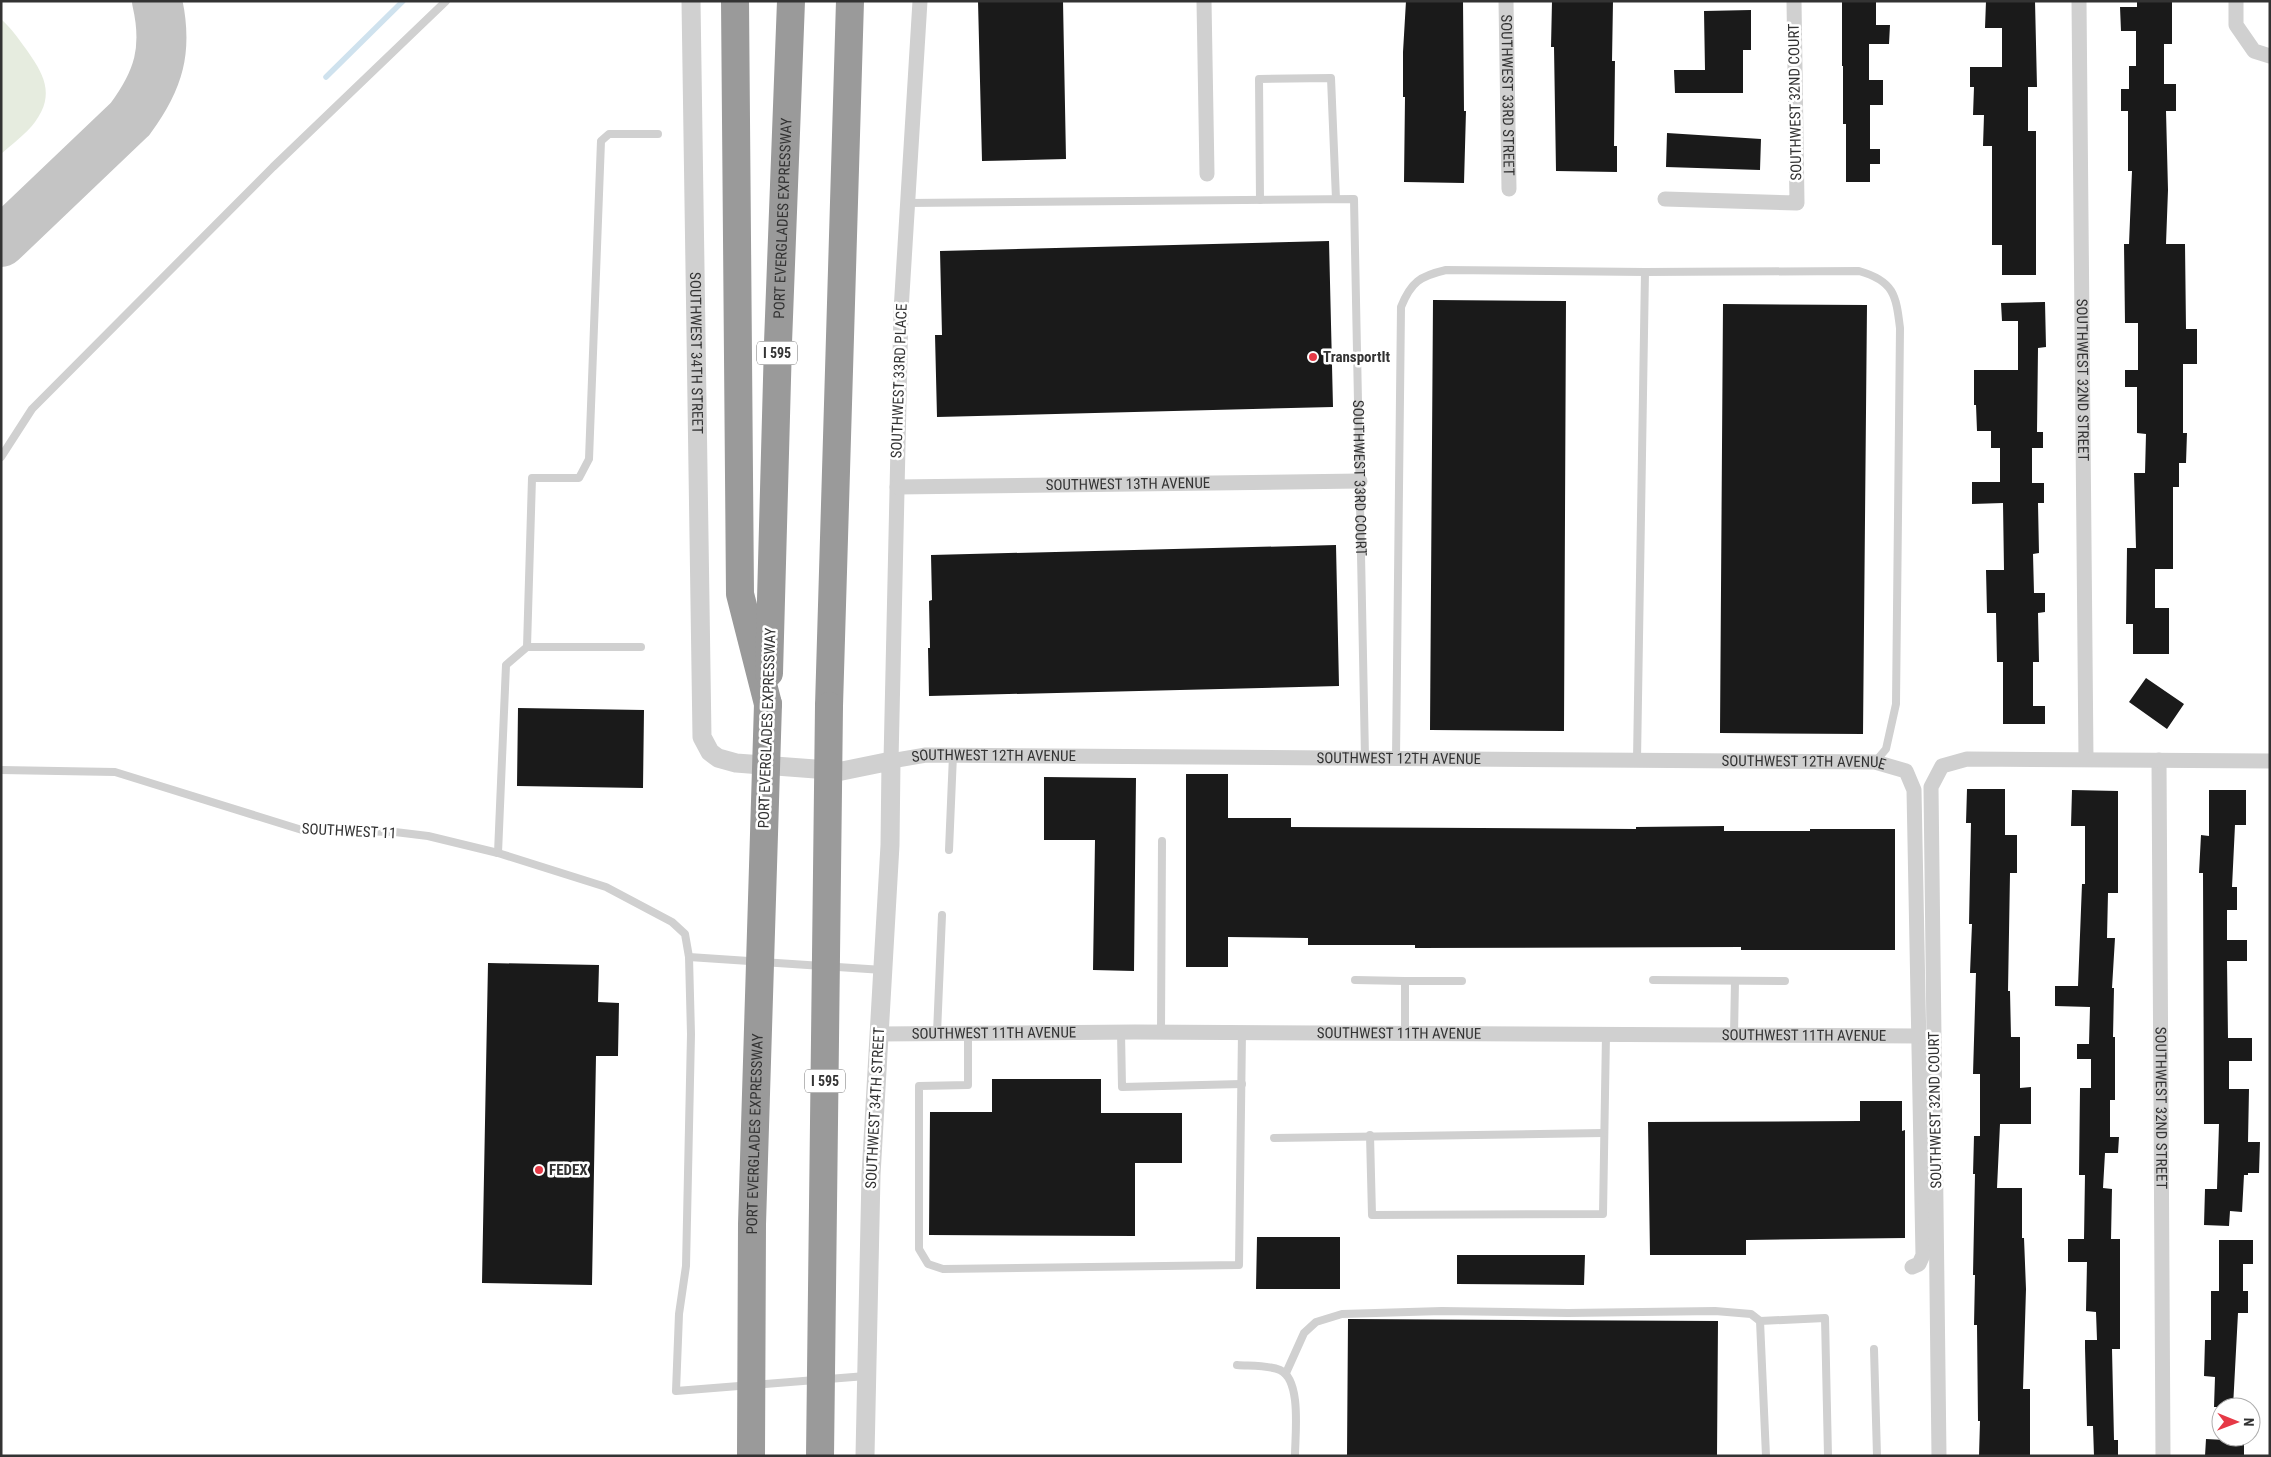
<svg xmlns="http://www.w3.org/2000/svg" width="2271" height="1457" font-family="'Roboto Condensed',sans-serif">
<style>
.green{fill:#e6ecdf}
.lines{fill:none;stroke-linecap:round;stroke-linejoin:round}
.stream{stroke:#cfe2ee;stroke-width:5.5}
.taxiway{stroke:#c4c4c4;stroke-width:50}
.building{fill:#1a1a1a}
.service{stroke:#d0d0d0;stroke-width:8}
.minor{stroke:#d0d0d0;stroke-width:15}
.tertiary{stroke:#d0d0d0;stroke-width:19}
.motorway{stroke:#9a9a9a;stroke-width:28}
.motorway-bridge{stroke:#9a9a9a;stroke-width:28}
.poi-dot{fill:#e63946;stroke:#fff;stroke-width:2}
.labels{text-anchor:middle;stroke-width:5;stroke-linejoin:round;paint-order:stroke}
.shield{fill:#fff;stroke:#707070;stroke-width:1}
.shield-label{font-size:14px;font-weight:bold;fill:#333}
.street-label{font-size:15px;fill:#333;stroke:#fff}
.poi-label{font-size:15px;font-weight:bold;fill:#333;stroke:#fff;text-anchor:start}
</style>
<rect width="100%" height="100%" fill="#fff"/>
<path class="green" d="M1 19C11 28 18 38 26 49 43 73 56 94 35 122 26 134 12 144 1 154Z"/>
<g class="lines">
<path class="stream" d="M326 77 403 1"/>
<path class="taxiway" d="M1 242 130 119C159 80 168 49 157 1"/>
</g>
<path class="building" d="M978 1H1063L1066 159 982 161Z
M1406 1H1463L1464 111H1466L1464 183 1404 182 1405 97H1403V52Z
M1552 1H1613L1612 61H1615L1614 146H1617V172L1556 171 1554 47H1551Z
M1842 1H1876V25H1890L1889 44H1869V80H1883V105H1870V149H1880V164H1870V182H1846V124H1843V66H1842Z
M1986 1H2035L2037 87H2028V131H2036V275H2002V245H1992V146H1983L1984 115H1973L1974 87H1970V67H2002V28H1985Z
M2137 1H2172V44H2164V84H2176V111H2166L2168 190 2166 244H2185L2186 329H2197V364H2183V433H2187L2186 463H2179V487H2173V569H2155V608H2169V654H2133V624H2126L2127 548H2136L2134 473H2145L2146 434 2137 433V387H2125V370H2138V323H2125L2124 244H2129L2132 171H2128V111H2121V89H2129V66H2136V31H2121L2120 7H2137Z
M1751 10V50H1743V93H1675L1674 70H1705L1704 11Z
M1667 133 1761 139 1760 170 1666 167Z
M1329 241 1333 407 937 417 935 335H942L940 251Z
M1433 300 1566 301 1564 731 1430 730Z
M2045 302 2046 347 2038 348 2037 432H2043V448H2032V483H2044V503H2038L2039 553 2033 554 2034 593H2045V612L2038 613 2039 662H2033V706H2045V724H2003V662H1997L1996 613H1987L1986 570H2004L2003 503 1972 504V482H2000V448H1991V431H1977L1976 405H1974V370H2018V321H2002L2001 303Z
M1723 304 1867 305 1863 734 1720 733Z
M1336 545 1339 686 929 696 928 648H930L929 601 932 600 931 555Z
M2146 678 2184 704 2167 729 2129 702Z
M518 708 644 710 643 788 517 786Z
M1186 774H1228V818H1291V827L1636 829V827L1724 826V831H1810V829H1895V950H1741V947L1415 948V945H1308V938L1228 937V967H1186Z
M1044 777 1136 778 1134 971 1093 970 1095 840H1044Z
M1967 789H2005V835H2017V873H2010L2008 991H2010L2011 1037H2020V1088L2031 1087V1124H2000L1997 1188H2022V1238H2024L2026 1289 2023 1389H2030V1456H1979L1980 1421H1978L1977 1325H1974L1975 1275H1973L1975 1174H1973L1974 1136H1980V1074H1973L1976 973H1970L1972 924H1969L1971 823H1966Z
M2072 790 2118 791V893H2108L2107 938H2115L2112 988H2114L2113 1037H2115V1100H2110V1137H2119L2118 1153H2105L2103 1188 2112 1189 2111 1239H2120V1349H2112L2114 1440H2118V1456H2094L2093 1426H2087L2085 1348V1340H2097L2096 1312 2086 1311 2087 1262H2068V1239H2084L2085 1175H2079L2080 1088H2091V1059H2077V1044H2089L2090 1007 2055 1006V986H2078L2082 884H2085V826H2071Z
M2209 790H2246V825H2235L2232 887H2237V910H2227V940H2247V961H2227L2228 1038H2252V1061H2229V1089H2249L2248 1142H2260L2259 1173H2248V1175H2244L2242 1212 2230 1211 2229 1226 2204 1225 2205 1189H2217L2219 1124H2204L2203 873H2199L2201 835 2209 836Z
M488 963 599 965 598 1002 619 1003 618 1056H596L592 1285 482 1283Z
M992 1079H1101V1113H1182V1163H1135V1236L929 1235 930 1112H992Z
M1860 1101H1902V1131L1905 1130V1238L1746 1240V1255H1650L1648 1122 1860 1121Z
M1257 1237H1340V1289H1256Z
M2219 1240H2253V1264H2243V1291H2248V1313H2238L2233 1407H2214L2215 1377 2204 1376 2205 1340H2211V1291H2219Z
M1457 1255H1585L1584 1285 1457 1284Z
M1348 1319 1718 1321 1717 1456H1347Z
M2206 1439 2244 1441V1456H2205Z"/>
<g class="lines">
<g class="service">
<path d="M1260 200 1259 79 1331 78 1336 199"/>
<path id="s1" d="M907 203 1354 199 1365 757"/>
<path d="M1 457 32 409 273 167 446 1"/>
<path d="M527 647H641"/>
<path d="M1396 758 1401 307C1411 282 1420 276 1446 270L1645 272 1859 271C1894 281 1896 295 1900 328L1896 704 1886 749 1875 762"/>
<path d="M1637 760 1645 272"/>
<path d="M1 770 115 772 302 830 395 832 428 836 498 853 606 887 672 922 685 934 689 957 691 1034 686 1266 679 1314 676 1391 866 1376"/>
<path d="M949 850 953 755"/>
<path d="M498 853 506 665 527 647 532 478H579L589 459 601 141 609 134H658"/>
<path d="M689 957 883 970"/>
<path d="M1355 980 1405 981"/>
<path d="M1653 980 1785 981"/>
<path d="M1121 1032 1122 1087 1242 1084"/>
<path d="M1161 1032 1162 841"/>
<path d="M937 1033 942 915"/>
<path d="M968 1033V1085L919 1086V1249L928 1264 943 1269 1239 1265 1242 1032"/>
<path d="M1405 1034V981H1462"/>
<path d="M1734 1035 1735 981"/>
<path d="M1370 1135 1372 1215 1603 1214 1606 1034"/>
<path d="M1274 1138 1603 1133"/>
<path d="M1760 1321 1825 1318 1828 1456"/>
<path d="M1874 1349 1877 1456"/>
<path d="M1237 1365C1250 1366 1268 1365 1280 1370 1302 1380 1295 1435 1295 1456"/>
<path d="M1286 1373 1304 1333 1316 1322 1342 1314 1442 1311 1568 1313 1715 1311 1751 1314 1760 1321 1766 1456"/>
</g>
<g class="minor">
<path id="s2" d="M920 1 901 311 891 761 926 755 1875 762 1906 771 1914 790 1923 1255 1919 1264 1912 1267"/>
<path d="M1204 1 1207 174"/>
<path id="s3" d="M1506 1 1509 189"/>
<path id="s4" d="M2079 1 2086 759"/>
<path d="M2236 1V25L2254 51 2270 56"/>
<path d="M1665 199 1797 203 1794 1"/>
<path id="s5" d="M897 487 1360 481"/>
<path id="s6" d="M2159 760 2163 1456"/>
<path id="s7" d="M879 1034 1135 1032 1918 1036"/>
<path d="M1939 1456 1931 787 1942 766 1967 759 2270 761"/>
</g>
<path class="tertiary" id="s8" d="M691 1 702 737 710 752 718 758 736 763 842 771 891 761 890 845 871 1175 865 1456"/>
<g class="motorway">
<path d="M735 1 740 594 768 704"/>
<path id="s9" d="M769 673 778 343 791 1"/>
<path d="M829 706 850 1"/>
</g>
<g class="motorway-bridge">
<path id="s10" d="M751 1456 752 1224 768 704"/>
<path d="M820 1456 829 706"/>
</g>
</g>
<g class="poi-dot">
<circle cx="1313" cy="357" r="5"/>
<circle cx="539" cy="1170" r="5"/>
</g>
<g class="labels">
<g class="shield">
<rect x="757" y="341.5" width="40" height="23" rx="4"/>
<rect x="805" y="1069.5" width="40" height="23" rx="4"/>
</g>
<g class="shield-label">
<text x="777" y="358">I 595</text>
<text x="825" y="1086">I 595</text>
</g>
<g class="street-label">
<text dy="5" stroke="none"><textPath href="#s3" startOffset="94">SOUTHWEST 33RD STREET</textPath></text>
<text transform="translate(1795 102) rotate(-91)" y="5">SOUTHWEST 32ND COURT</text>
<text dy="5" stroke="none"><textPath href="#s9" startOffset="455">PORT EVERGLADES EXPRESSWAY</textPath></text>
<text dy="5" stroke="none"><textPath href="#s8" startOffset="352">SOUTHWEST 34TH STREET</textPath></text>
<text dy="5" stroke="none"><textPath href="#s4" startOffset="379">SOUTHWEST 32ND STREET</textPath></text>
<text transform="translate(899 381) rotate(-88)" y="5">SOUTHWEST 33RD PLACE</text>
<text dy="5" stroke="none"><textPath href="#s1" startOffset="726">SOUTHWEST 33RD COURT</textPath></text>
<text dy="5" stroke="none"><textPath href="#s5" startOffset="231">SOUTHWEST 13TH AVENUE</textPath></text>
<text transform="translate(767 728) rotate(-88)" y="5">PORT EVERGLADES EXPRESSWAY</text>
<text dy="5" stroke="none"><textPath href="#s2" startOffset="864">SOUTHWEST 12TH AVENUE</textPath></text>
<text dy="5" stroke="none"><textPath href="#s2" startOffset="1269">SOUTHWEST 12TH AVENUE</textPath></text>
<text dy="5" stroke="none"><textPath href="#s2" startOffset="1674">SOUTHWEST 12TH AVENUE</textPath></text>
<text transform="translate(349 831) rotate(3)" y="5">SOUTHWEST 11</text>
<text dy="5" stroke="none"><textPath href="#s7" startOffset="115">SOUTHWEST 11TH AVENUE</textPath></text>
<text dy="5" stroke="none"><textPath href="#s7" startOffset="520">SOUTHWEST 11TH AVENUE</textPath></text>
<text dy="5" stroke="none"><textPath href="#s7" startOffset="925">SOUTHWEST 11TH AVENUE</textPath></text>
<text transform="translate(875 1108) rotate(-87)" y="5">SOUTHWEST 34TH STREET</text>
<text dy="5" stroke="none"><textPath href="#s6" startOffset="348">SOUTHWEST 32ND STREET</textPath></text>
<text transform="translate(1935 1110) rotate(-91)" y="5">SOUTHWEST 32ND COURT</text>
<text dy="5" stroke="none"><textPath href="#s10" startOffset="322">PORT EVERGLADES EXPRESSWAY</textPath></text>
</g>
<g class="poi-label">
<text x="1323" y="362">TransportIt</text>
<text x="549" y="1175">FEDEX</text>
</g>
</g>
<rect width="2271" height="1457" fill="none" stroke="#333333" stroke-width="5"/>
<g transform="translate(2236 1422) rotate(91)"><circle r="24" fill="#ffffff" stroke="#adadad"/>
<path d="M0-4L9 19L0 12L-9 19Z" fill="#e63946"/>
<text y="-8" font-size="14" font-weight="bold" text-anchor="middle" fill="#333333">N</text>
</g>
</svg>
